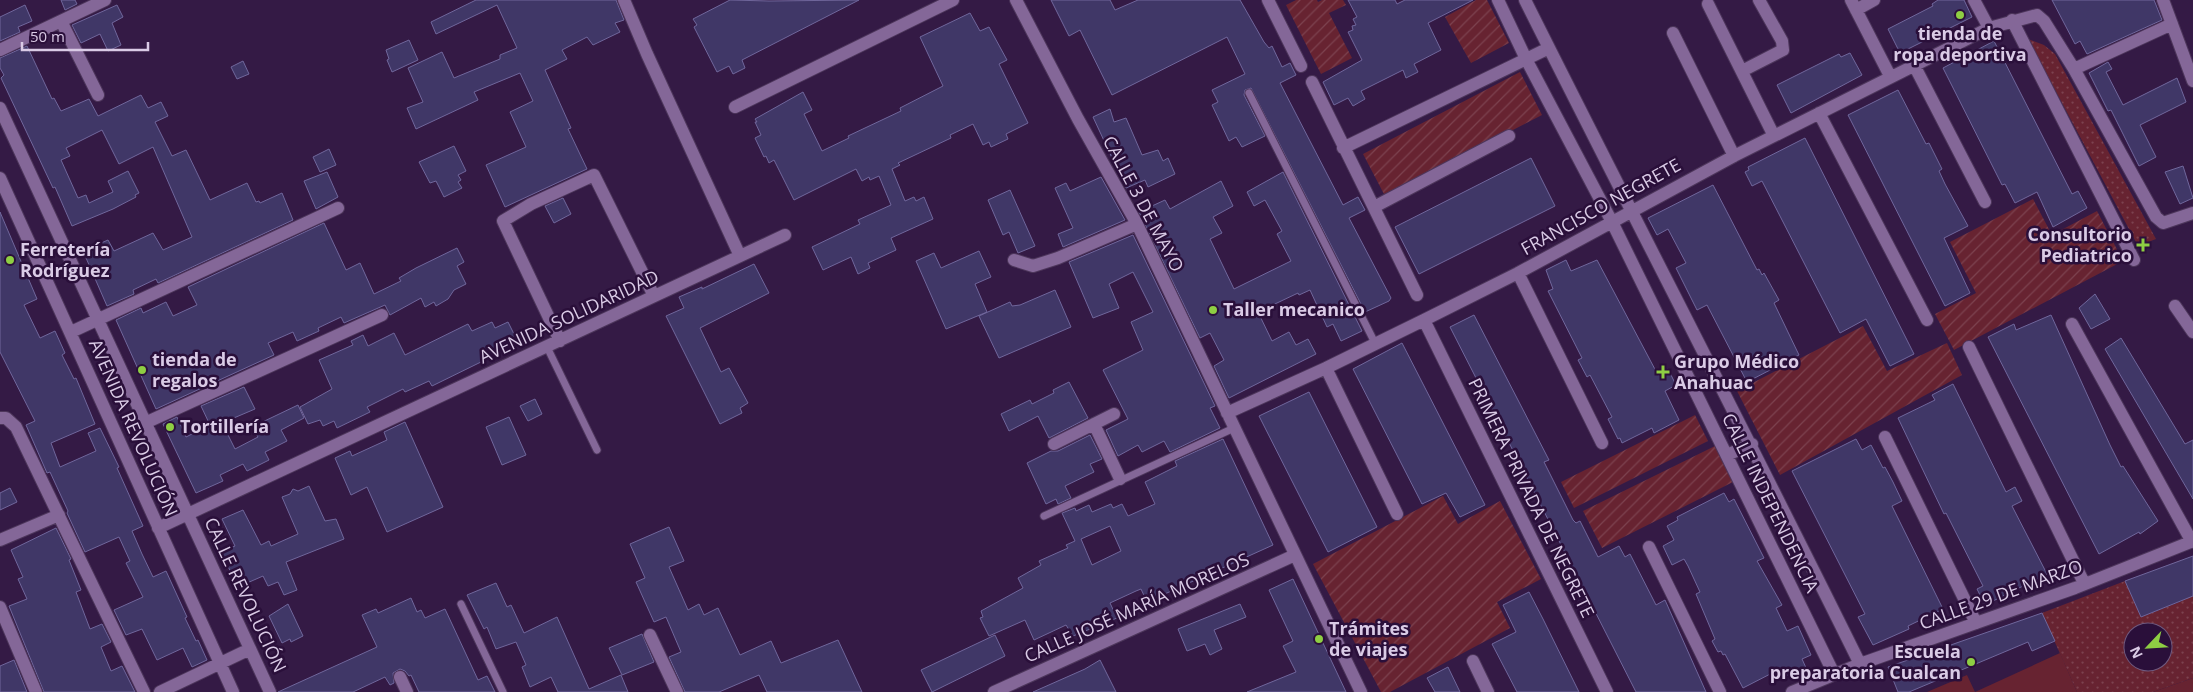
<svg xmlns="http://www.w3.org/2000/svg" width="2193" height="692" font-family="'Open Sans',sans-serif">
<style>
.grass{fill:#672331}
.park{fill:url(#park-dots);fill-rule:evenodd}
.garden{fill:url(#garden-furrows)}
.building{fill:#403767;stroke:#70679c;fill-rule:evenodd}
.lines{fill:none;stroke-linecap:round;stroke-linejoin:round}
.lane-casing{stroke:#4d365b;stroke-width:9}
.street-casing{stroke:#4d365b;stroke-width:14}
.lane{stroke:#846798;stroke-width:7}
.street{stroke:#846798;stroke-width:12}
.poi-dot{fill:#8ece43;stroke:#2a0f3a;stroke-width:2}
.labels{text-anchor:middle;stroke-width:5;stroke-linejoin:round;paint-order:stroke}
.poi-label{font-size:18px;font-weight:bold;fill:#dacbe6;stroke:#2a0f3a;text-anchor:start}
.street-label{font-size:18px;fill:#dacbe6;stroke:#2a0f3a}
</style>
<defs>
<pattern id="park-dots" width="8" height="8" patternUnits="userSpaceOnUse" patternTransform="scale(1.25)"><rect width="8" height="8" fill="#672331"/><path d="M2 2h.1M6 6h.1" fill="none" stroke="#7c424f" stroke-width="1.8" stroke-linecap="round"/></pattern>
<pattern id="garden-furrows" width="10" height="10" patternUnits="userSpaceOnUse" patternTransform="scale(1.25)"><rect width="10" height="10" fill="#672331"/><path d="M-1 1l2-2M0 10L10 0M9 11l2-2" fill="none" stroke="#7c424f"/></pattern>
</defs>
<rect width="100%" height="100%" fill="#341a45"/>
<path class="grass" d="M2060 653 2077 692H1975Z
M1967 675 1975 692H1927Z
M2193 678V692H2153Z"/>
<path class="park" d="M2028 39 2044 45 2055 54 2156 239 2138 246Z
M2181 560 2193 594V678L2153 692H2077L2042 613 2125 581 2141 617 2182 601 2172 564ZM2133 632H2163V662H2133Z"/>
<path class="garden" d="M1296 0H1317L1318 2 1322 0H1343L1346 5 1329 13 1352 58 1321 74 1286 5Z
M1476 0H1487L1509 43 1471 63 1445 17Z
M1520 72 1542 115 1385 196 1363 154Z
M2033 199 2052 235 2097 211 2123 261 1954 350 1935 314 1976 293 1950 242Z
M1863 326 1887 371 1947 343 1962 375 1780 475 1737 391Z
M1695 415 1708 441 1574 508 1561 482Z
M1715 446 1733 482 1602 548 1583 511Z
M1443 496 1458 524 1500 501 1541 579 1497 602 1510 628 1390 692H1381L1313 564Z"/>
<path class="building" d="M61 0H75L77 4 65 10Z
M476 0H616L624 20 615 23 620 32 593 45 587 37 562 50 567 59 545 70 571 128 568 129 587 169 505 207 486 165 526 147 510 112 533 101 520 73 474 92 478 100 416 129 407 108 423 102 408 68 442 52 454 78 500 59V55L517 48 497 5 436 34 431 22Z
M730 0 769 1 859 0 742 60 745 68 733 74 729 66 717 72 694 27 697 25 693 19Z
M1051 0H1110L1115 10 1138 0H1240L1264 42 1269 48 1272 46 1282 67 1290 63 1296 75 1280 83 1343 205 1358 197 1365 210 1349 218 1391 298 1389 301 1365 312 1251 88 1245 90 1244 95 1265 136 1242 147 1236 137 1229 141 1212 105 1218 102 1212 90 1245 74 1227 37 1112 95 1080 30 1069 36Z
M1348 0H1395L1397 4 1405 0H1473L1428 23 1441 50 1414 64 1418 72 1406 78 1403 70 1361 91 1365 99 1353 106 1348 98 1334 105 1323 82 1362 60 1348 32 1353 30 1352 26 1356 25 1353 19 1357 17Z
M1938 0H1964L1972 17 1900 53 1888 29 1933 6 1932 4Z
M2052 0H2154L2162 20 2087 54 2080 41 2075 44Z
M25 5 32 21 18 27 20 32 0 41V17Z
M117 5 123 17 112 23 121 45 108 51 100 34 81 43 72 25Z
M970 13 980 31 989 27 1007 60 999 64 1028 123 1006 134 1008 139 991 147 989 142 983 145 973 124 950 135 951 138 898 163 900 165 892 169 905 201 914 197 916 201 924 197 933 219 891 238 896 250 868 263 870 268 858 274 851 257 823 270 812 247 860 224 858 220 891 205 879 176 870 180 869 177 862 181 856 169 794 200 774 160 769 163 766 156 764 157 755 138 761 135 755 122H757L755 119 803 92 812 110 804 114 822 151 849 138 848 136 901 111 900 108 943 86 920 37Z
M409 40 418 60 392 72 387 60 389 59 386 50Z
M1994 41 2072 194 2078 191 2087 208 2053 227 2037 192 2015 203 2005 184 2002 185 1943 68Z
M27 46 52 99 54 98 61 111 89 99 98 116 141 95 148 108 161 102 168 116 155 122 172 156 186 150 210 200 247 183 256 202 259 201 260 203 282 193 293 220 158 283 156 279 133 290 134 294 107 306 83 251 108 240 114 251 153 233 163 250 192 237 153 147 119 164 102 130 66 148 70 156 61 160 78 198 86 195 89 203 113 192 108 181 128 171 139 193 135 195 136 197 113 209 72 226 55 187 53 188 1 78 4 75 0 68V58Z
M1850 53 1862 75 1791 113 1777 85 1839 54 1841 57Z
M243 61 249 74 237 79 231 67Z
M2108 62 2112 69 2106 72 2123 105 2177 78 2186 102 2140 125 2156 157 2139 166 2111 110 2108 111 2089 73Z
M1898 90 1926 144 1929 143 1942 169 1939 171 1945 184 1968 226 1944 238 1970 293 1945 306 1848 115Z
M1110 109 1114 122 1126 118 1142 155 1158 150 1163 161 1168 158 1175 174 1148 187 1145 180 1126 188 1093 117Z
M1805 138 1914 354 1890 366 1866 319 1840 333 1762 181 1752 186 1745 172 1749 170 1748 167Z
M454 146 466 171 458 175 461 180 458 182 462 188 444 197 436 181 430 183 419 162Z
M329 149 336 165 320 172 313 157Z
M1531 158 1555 206 1419 274 1395 227Z
M2183 166 2193 198 2180 204 2165 172Z
M327 172 338 197 316 209 304 181Z
M1283 172 1362 331 1341 341 1333 324 1327 327 1310 290 1299 295 1298 293 1258 312 1272 341 1289 332 1296 345 1308 339 1316 354 1229 398 1214 366 1224 360 1210 333 1200 338 1139 212 1165 200 1170 209 1221 181 1233 206 1213 217 1222 233 1210 239 1234 289 1291 261 1277 234 1282 231 1265 200 1254 206 1247 192Z
M1101 177 1125 220 1063 247 1058 234 1073 228 1055 188 1066 183 1070 191Z
M1713 185 1757 270 1759 269 1762 275 1764 273 1779 300 1774 303 1799 355 1747 382 1707 305 1697 310 1676 268 1686 263 1668 229 1657 235 1648 218Z
M1010 190 1035 246 1018 253 1009 232 1003 235 988 200Z
M563 198 571 214 554 223 545 206Z
M0 212 37 299 24 305 40 338 55 331 65 353 62 355 74 379 76 378 95 424 51 443 60 467 96 451 88 433 100 428 119 467 117 468 143 526 132 531 142 554 153 577 166 571 187 617 185 618 196 641 198 640 207 660 192 667 183 648 157 660 142 629 126 635 114 610 143 597 126 563 130 561 119 537 85 552 67 513 68 511 50 472 47 473 26 425 35 421 0 352Z
M324 223 346 270 360 263 374 294 401 281 399 278 416 268 457 248 464 262 457 266 466 284 454 290 448 299 436 306 434 302 425 307 421 298 390 315 385 305 344 323 341 317 318 328 319 331 297 341 293 332 268 343 274 355 156 409 116 320 141 308 143 313 166 302 173 316 197 305 188 287Z
M1133 235 1215 406 1210 408 1220 428 1170 452 1164 441 1142 452 1138 445 1118 456 1106 430 1128 419 1103 370 1143 350 1131 322 1153 312 1133 272 1109 284 1119 308 1093 318 1069 262Z
M979 251 991 277 975 284 987 312 946 329 916 261 934 253 941 268Z
M1566 260 1571 271 1597 260 1658 375 1668 369 1676 385 1665 391 1679 420 1654 433 1652 428 1622 443 1620 438 1618 439 1608 419 1612 417 1590 375 1587 377 1578 360 1582 358 1548 291 1553 289 1546 270Z
M754 264 769 293 700 328 721 372 729 368 748 403 740 408 742 413 720 424 666 316 684 308 679 297 702 287V289Z
M1055 290 1071 327 999 358 979 316 1010 302 1012 306 1020 305Z
M2095 294 2110 319 2091 329 2079 308Z
M1474 315 1549 460 1544 462 1573 520 1576 523 1580 521 1598 557 1619 546 1625 557 1630 554 1656 605 1665 600 1706 692H1636L1450 327Z
M2051 315 2110 445 2121 467 2123 466 2158 521 2140 534 2139 532 2099 554 1988 337 2014 324 2016 330Z
M492 322 495 328 508 322 517 340 483 355 485 360 432 386 429 381 405 392 403 389 367 407 370 412 337 428 334 421 323 426 320 420 308 424 300 407 332 389 319 360 353 345 351 341 363 335 368 346 394 333 405 355 468 324 472 331Z
M2121 338 2185 444 2193 440V499L2105 349Z
M1402 343 1485 505 1460 517 1446 493 1422 504 1353 369Z
M1069 382 1088 418 1049 438 1038 416 1009 431 1001 414 1030 400 1032 404 1054 393 1053 390Z
M1953 384 2006 492 2015 487 2022 501 2012 506 2047 574 1985 605 1977 589 1983 586 1946 513 1944 514 1898 418 1935 400 1932 395Z
M244 387 255 409 222 423 235 449 258 437 252 427 298 405 304 418 281 430 287 441 265 452 269 460 247 471 243 464 220 475 223 481 196 493 163 424 177 417 186 437 210 425 201 406Z
M1309 392 1377 527 1328 552 1259 416Z
M535 399 542 414 528 421 520 406Z
M509 417 526 455 502 465 486 427Z
M405 422 443 507 387 532 367 487 351 495 335 458 350 451 352 456 387 440 384 432Z
M1090 435 1102 459 1090 464 1094 472 1065 486 1071 498 1058 504 1056 499 1046 504 1027 463 1051 451H1058Z
M1223 439 1273 545 1147 602 1141 589 1136 591 1110 603 1117 618 1073 636 1066 625 1034 640 1025 620 989 636 980 618 983 617 981 611 1023 588 1018 578 1041 565 1039 561 1068 548 1066 545 1075 541 1062 513 1075 508 1076 511 1089 505 1092 512 1111 504 1113 508 1122 504 1128 516 1155 504 1145 482 1177 466 1175 461ZM1110 526 1121 551 1092 565 1081 539Z
M1856 439 1862 450 1871 445 1883 468 1885 467 1893 482 1902 501 1892 506 1943 609 1908 626 1909 629 1873 645 1858 617 1865 614 1792 471Z
M309 486 325 521 336 519 344 539 286 562 297 590 284 595 278 582 268 586 263 576 238 587 221 552 235 546 222 519 243 510 261 545 269 541 271 546 298 534 282 497 290 494 293 489 298 491Z
M10 488 17 502 0 510V493Z
M1724 493 1729 502 1734 499 1764 558 1757 561 1782 605 1776 608 1787 631 1798 626 1811 655 1802 659 1807 670 1792 678 1790 674 1782 678 1778 670 1743 688 1725 654 1723 655 1721 651 1718 652 1712 641 1715 639 1696 594 1700 592 1688 566 1684 559 1672 565 1663 546 1674 540 1667 526 1678 520 1677 517Z
M669 527 684 561 669 567 688 610 699 604 704 615 718 608 740 655 771 641 781 663 838 640 862 692H767L759 675 719 692H685L669 657 681 652 666 617 654 622 636 582 645 578 630 544Z
M56 528 71 559 69 560 81 590 76 592 90 629 102 624 111 642 101 647 111 671 122 666 135 692H44L9 606 27 599 18 579 23 577 11 550Z
M2193 556V596L2141 617 2125 581Z
M1293 579 1307 609 1346 692H1247L1296 672 1283 646 1293 641 1269 590Z
M496 583 507 607 511 605 524 633 557 617 589 689 621 675 628 692H558L551 677 530 687 522 667 526 665 516 642 496 649 487 627 484 629 467 595Z
M1529 592 1543 619 1579 692H1517L1492 644 1516 632 1503 605Z
M411 598 417 612 421 610 425 618 445 609 478 680 487 676 495 692H419L411 675 409 676 405 671 400 669 393 673 394 683 390 685 385 677 353 692H278L377 647 362 615 376 609 378 613Z
M288 604 303 636 291 642 290 639 282 643 269 616Z
M1240 604 1246 617 1214 630 1222 649 1210 655 1205 644 1187 651 1178 629Z
M2042 613 2055 641 2032 651 2028 642 1909 692H1898L1888 667Z
M642 634 654 662 622 675 609 648Z
M995 635 1005 656 932 692 921 670Z
M14 660 27 692H0V666Z
M1100 660 1116 692H1033L1085 669Z
M1448 667 1460 692H1435L1427 678Z"/>
<g class="lines">
<g class="lane-casing">
<path id="lane" d="M1249 93 1375 343
M547 347 597 450
M1044 516 1234 428
M461 604 503 692"/>
</g>
<g class="street-casing">
<path id="street" d="M624 0 647 54 740 256
M1016 0 1078 119 1137 224 1361 692
M1268 0 1301 66
M1498 0 1526 59 1612 222 1834 674
M1525 0C1636 222 1750 441 1860 664
M1851 0 1890 76
M1974 0 1989 28
M2163 0 2193 81
M1708 4 1774 136
M1856 10 1874 0
M2012 20 2134 260
M61 21 98 95
M1673 33 1734 156
M0 50 105 0
M1914 65 1985 202
M2074 69 2172 24
M1742 71 1783 50 1782 41 1759 0
M1312 82 1417 295
M735 107 953 0
M0 108 270 692
M1819 113 1927 320
M1343 148 1549 48
M0 178 233 692
M1374 207 1509 136
M1014 260 1033 266 1058 258 1137 224
M1518 273 1602 443
M2175 306 2193 332
M1424 320 1607 692
M2072 324 2192 542
M71 332 338 208
M560 341 503 221 531 204 594 175 654 296
M1969 347 2084 583
M1326 368 1397 514
M1227 413 1326 368 1424 320 1518 273 1734 156 1989 28 2037 15 2044 21 2074 69 2156 217 2163 223 2193 213
M0 418H6L16 427 144 692
M145 423 382 315
M1094 424 1120 479
M1885 437 1976 623
M1054 444 1114 414
M1727 455 1752 444
M158 528 785 235
M0 540 59 515
M1649 547 1720 692
M0 607 36 692
M650 635 677 692
M1473 661 1488 692
M400 677 407 692
M160 692 250 649
M994 692 1295 555
M1792 692 1860 664 2075 588 2193 541"/>
</g>
<use href="#lane" class="lane"/>
<use href="#street" class="street"/>
</g>
<g class="poi-dot">
<circle cx="1960" cy="15" r="5"/>
<path d="M2140.5 237.5h5v5h5v5h-5v5h-5v-5h-5v-5h5z"/>
<circle cx="10" cy="260" r="5"/>
<circle cx="1213" cy="310" r="5"/>
<circle cx="142" cy="370" r="5"/>
<path d="M1660.5 364.5h5v5h5v5h-5v5h-5v-5h-5v-5h5z"/>
<circle cx="170" cy="427" r="5"/>
<circle cx="1319" cy="639" r="5"/>
<circle cx="1971" cy="662" r="5"/>
</g>
<g class="labels">
<g class="poi-label">
<text x="1960" y="40" text-anchor="middle">tienda de<tspan x="1960" dy="21">ropa deportiva</tspan></text>
<text x="2132" y="241" text-anchor="end">Consultorio<tspan x="2132" dy="21">Pediatrico</tspan></text>
<text x="20" y="256">Ferretería<tspan x="20" dy="21">Rodríguez</tspan></text>
<text x="1223" y="316">Taller mecanico</text>
<text x="152" y="366">tienda de<tspan x="152" dy="21">regalos</tspan></text>
<text x="1674" y="368">Grupo Médico<tspan x="1674" dy="21">Anahuac</tspan></text>
<text x="180" y="433">Tortillería</text>
<text x="1329" y="635">Trámites<tspan x="1329" dy="21">de viajes</tspan></text>
<text x="1961" y="658" text-anchor="end">Escuela<tspan x="1961" dy="21">preparatoria Cualcan</tspan></text>
</g>
<g class="street-label">
<text transform="translate(1143 204) rotate(62)" y="6">CALLE 3 DE MAYO</text>
<text transform="translate(1601 207) rotate(-29)" y="6">FRANCISCO NEGRETE</text>
<text transform="translate(569 317) rotate(-25)" y="6">AVENIDA SOLIDARIDAD</text>
<text transform="translate(133 428) rotate(66)" y="6">AVENIDA REVOLUCIÓN</text>
<text transform="translate(1531 498) rotate(64)" y="6">PRIMERA PRIVADA DE NEGRETE</text>
<text transform="translate(1770 503) rotate(64)" y="6">CALLE INDEPENDENCIA</text>
<text transform="translate(245 595) rotate(65)" y="6">CALLE REVOLUCIÓN</text>
<text transform="translate(2001 595) rotate(-20)" y="6">CALLE 29 DE MARZO</text>
<text transform="translate(1137 608) rotate(-24)" y="6">CALLE JOSÉ MARÍA MORELOS</text>
</g>
</g>
<g transform="translate(2148 647) rotate(245)"><circle r="24" fill="#2a0f3a" stroke="#705a7f"/>
<path d="M0-4L9 19L0 12L-9 19Z" fill="#8ece43"/>
<text y="-8" font-size="14" font-weight="bold" text-anchor="middle" fill="#dacbe6">N</text>
</g>
<path d="M22 42v8h126v-8" fill="none" stroke="#dacbe6" stroke-width="2.5"/>
<text x="30" y="42" font-size="15" fill="#dacbe6" stroke="#2a0f3a" stroke-width="4" paint-order="stroke">50 m</text>
</svg>
